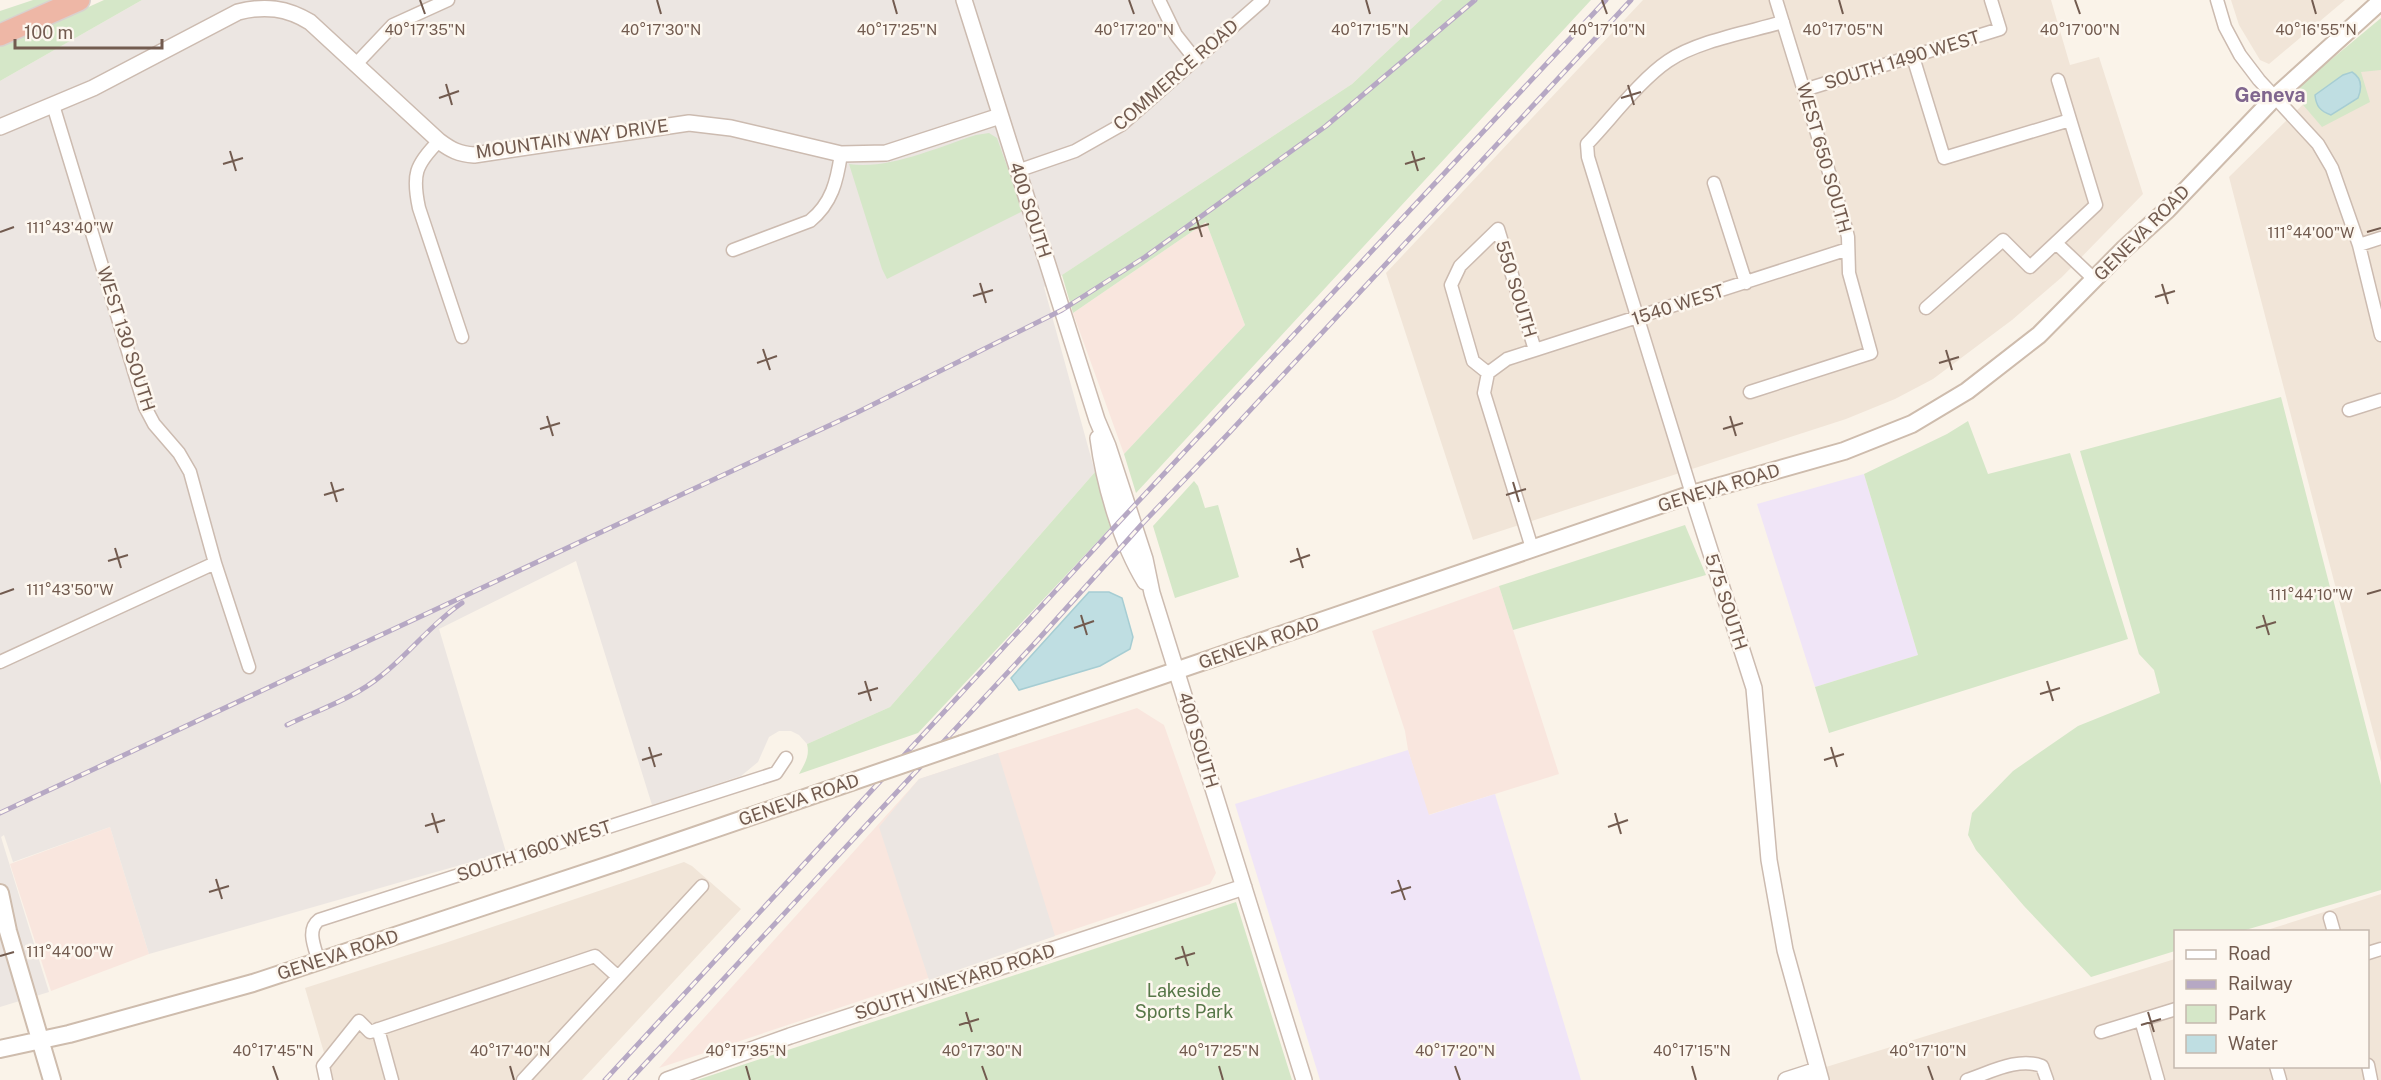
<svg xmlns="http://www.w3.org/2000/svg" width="2381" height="1080" font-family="'Public Sans',sans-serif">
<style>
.residential{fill:#f1e5d8}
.commercial{fill:#f9e6de}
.industrial{fill:#ece6e2}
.education{fill:#f0e5f7}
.green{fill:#d5e7c8}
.water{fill:#bfdee2;stroke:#a6cdd3;stroke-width:1.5}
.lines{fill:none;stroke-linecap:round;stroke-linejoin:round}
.minor-casing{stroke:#ccbbb0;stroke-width:15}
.tertiary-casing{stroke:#ccbbb0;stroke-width:18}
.secondary-casing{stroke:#cebcad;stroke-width:20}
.motorway-casing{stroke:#d8d1ce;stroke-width:24}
.minor{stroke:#fff;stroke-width:12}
.tertiary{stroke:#fff;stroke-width:15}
.secondary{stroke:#fff;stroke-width:16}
.motorway{stroke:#eeb7a6;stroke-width:21}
.rail-casing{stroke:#b6a8c4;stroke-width:5}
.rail{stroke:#fdf7ef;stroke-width:3;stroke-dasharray:9;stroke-linecap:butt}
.secondary-bridge-casing{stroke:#cebcad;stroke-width:20;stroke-linecap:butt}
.secondary-bridge{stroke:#fff;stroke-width:16}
.ticks{fill:none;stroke:#725b4f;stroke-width:2}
.labels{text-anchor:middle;stroke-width:5;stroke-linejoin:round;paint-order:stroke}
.street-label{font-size:18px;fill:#725b4f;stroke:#fdf7ef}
.park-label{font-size:18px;fill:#577748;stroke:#fdf7ef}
.neighbourhood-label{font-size:20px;font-weight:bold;fill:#80668e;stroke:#fdf7ef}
.ticks-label{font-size:15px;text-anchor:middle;fill:#725b4f;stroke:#fdf7ef;stroke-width:5;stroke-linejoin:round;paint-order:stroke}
</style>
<rect width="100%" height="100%" fill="#faf3e9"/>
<path class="residential" d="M1643 0H2051L2070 65 2099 57 2143 194 2062 277 2012 320 1933 379 1895 399 1846 419 1473 540 1386 273Z
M2231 0H2345L2269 64 2260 60 2239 25Z
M2381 33V762L2229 177 2335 73Z
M684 862 692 866 741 909 582 1080H332L305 988 445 943Z
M2381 894V1080H1830L1826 1067 2175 959 2176 1066H2368V932L2264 931Z"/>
<path class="commercial" d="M1206 222 1245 325 1124 454 1073 313Z
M1499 586 1559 774 1428 815 1408 750 1405 731 1372 631Z
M1137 708 1164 725 1216 873 1210 884 659 1068 919 779Z
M110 827 149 954 51 991 10 864Z"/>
<path class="industrial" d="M142 0H1442L1352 84 1044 287 1095 472 890 707 807 744 799 735 791 731H779L769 737 758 762 741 776 652 805 576 561 439 629 506 852 149 954 110 827 13 862 4 835 1 837 49 992 0 1007V81Z
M998 753 1055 936 929 980 879 827 919 779Z"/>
<path class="education" d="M1864 474 1918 655 1815 687 1757 504Z
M1408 750 1429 815 1495 794 1581 1080H1320L1235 804Z"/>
<path class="green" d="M33 0H57L0 25V11Z
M104 0H142L0 81V47Z
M1442 0H1591L1136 493 1124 454 1245 325 1206 222 1073 313 1062 275 1352 84Z
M2381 18V70L2361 72 2370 102 2322 127 2298 99 2297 88Z
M989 133 997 138 1023 211 887 279 882 269 849 164C889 170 938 147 976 135Z
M2281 397 2381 785V890L2242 931 2176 932 2175 951 2091 977 2024 906 1976 850 1968 835 1972 813 2013 771 2078 726 2160 693 2154 670 2139 654 2080 451Z
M1968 421 1988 474 2070 453 2128 639 1829 733 1815 687 1918 655 1864 474 1947 434Z
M1095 472 1113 525 918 733 799 774C805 763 810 756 807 744L890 707Z
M1194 481 1198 486 1205 508 1218 505 1239 577 1175 598 1153 526Z
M1685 525 1706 575 1513 630 1499 586Z
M1236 902 1292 1080H697Z"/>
<path class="water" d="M2352 72C2362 78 2362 88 2358 98L2331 115C2320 111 2316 106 2315 95L2343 75Z
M1089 592H1109L1122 598 1133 637 1130 649 1100 666 1019 690 1011 678Z"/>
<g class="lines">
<g class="minor-casing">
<path id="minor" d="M1159 0 1176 35 1195 59
M2217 0 2225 27 2240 55 2259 80 2318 144 2332 168 2359 245 2381 335
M1913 57 1944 158 2070 120
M357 63 393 25 448 0
M1804 90 2000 29 1991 0
M53 105 145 407 154 424 179 453 190 472 215 563 249 667
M439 141C415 165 412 175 419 208L462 337
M1017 171 1075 151 1121 125 1263 0
M1714 183 1746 283
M2056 243 2095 280
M2359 245 2381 238
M733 250 810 221C832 203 837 181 841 154
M1926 308 2003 240 2030 267 2096 205 2058 80
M1488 373 1473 361 1451 285 1460 266 1498 229 1535 350
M1750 392 1871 353 1849 273 1848 237 1844 221 1776 0
M2349 410 2381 400
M1692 494 1588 157 1587 144C1611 119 1640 80 1668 61 1697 41 1749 32 1783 22
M1532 548 1484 393 1488 373 1507 359 1535 350 1848 249
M0 662 215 563
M2330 918 2334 932
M2368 953 2381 949
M319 962C315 948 306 930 319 920L776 773 786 758
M2141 1020 2158 1080
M378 1029 392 1080
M2101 1032 2176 1009
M2368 1065 2371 1080
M2276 1066 2280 1080
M326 1080 323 1066 359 1021 370 1032 595 956 617 976
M523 1080 702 886
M1967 1080C1991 1072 2018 1057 2042 1066L2047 1080"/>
</g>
<g class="tertiary-casing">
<path id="tertiary" d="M964 0 1097 420 1108 446 1145 559 1152 593 1304 1080
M0 127 93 88 238 12C265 5 287 8 310 22L439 141C451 150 459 154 474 155L689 123 731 128 841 154 886 153 1000 116
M1098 438C1104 484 1121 543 1145 582
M1692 494 1754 688 1769 860 1785 950 1821 1080
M667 1080 790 1036 1244 887
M1786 1080 1817 1070"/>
</g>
<g class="secondary-casing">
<path id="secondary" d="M962 744 1692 494 1844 451 1912 424 1967 391 2039 335 2123 250 2167 210 2275 97 2381 1
M0 893 8 931 52 1080
M0 1049 69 1034 253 983 618 862"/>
</g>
<g class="motorway-casing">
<path id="motorway" d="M0 35 79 0"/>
</g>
<use href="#minor" class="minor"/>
<use href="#tertiary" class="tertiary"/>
<use href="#secondary" class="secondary"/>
<use href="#motorway" class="motorway"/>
<g class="rail-casing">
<path id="rail" d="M287 725C318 710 355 698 382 675 410 653 432 623 462 603
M0 813 856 413 1062 310 1145 257 1326 126 1475 0
M605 1080 1119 522 1606 0
M630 1080 1035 643 1142 524 1229 433 1631 0"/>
</g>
<use href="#rail" class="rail"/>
<g class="secondary-bridge-casing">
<path id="secondary-bridge" d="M618 862 962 744"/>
</g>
<use href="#secondary-bridge" class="secondary-bridge"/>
</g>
<path class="ticks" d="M420 0 425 14M657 0 661 14M893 0 897 14M1129 0 1134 14M1366 0 1370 14M1602 0 1607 14M1839 0 1843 14M2075 0 2080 14M2312 0 2316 14M446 84 452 105M1628 85 1634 105M439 98 459 91M1621 98 1641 92M230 151 236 171M1412 151 1418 171M223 164 243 158M1405 164 1425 158M1196 217 1202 237M1189 230 1209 224M0 232 14 227M2367 232 2381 228M980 283 986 303M2162 284 2168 304M973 296 993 290M2155 297 2175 291M763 349 770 370M1946 350 1952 370M757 363 777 356M1939 363 1959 357M547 416 553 436M1730 416 1736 436M540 429 560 423M1723 429 1743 423M331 482 337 502M1513 482 1519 502M324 495 344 489M1506 495 1526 489M115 548 121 568M1297 548 1303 568M108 561 128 555M1290 562 1310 555M0 594 14 589M2367 594 2381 590M1081 615 1087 635M2263 615 2269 635M1074 628 1094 621M2256 628 2276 622M865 681 871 701M2047 681 2053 701M858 694 878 688M2040 694 2060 688M649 747 655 767M1831 747 1837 767M642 760 662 754M1824 760 1844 754M432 813 438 833M1615 813 1621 834M425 826 445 820M1608 827 1628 820M216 879 222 899M1398 880 1405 900M209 892 229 886M1391 893 1411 887M1182 946 1188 966M0 956 14 952M1175 959 1195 953M966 1012 972 1032M2148 1012 2154 1032M959 1025 979 1019M2141 1025 2161 1019M273 1066 278 1080M510 1066 514 1080M746 1066 750 1080M982 1066 987 1080M1219 1066 1223 1080M1455 1066 1460 1080M1692 1066 1696 1080M1928 1066 1933 1080"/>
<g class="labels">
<g class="street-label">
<text transform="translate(1902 60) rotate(-17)" y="6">SOUTH 1490 WEST</text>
<text transform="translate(1176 75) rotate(-41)" y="6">COMMERCE ROAD</text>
<text transform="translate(572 139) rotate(-8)" y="6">MOUNTAIN WAY DRIVE</text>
<text transform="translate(1824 158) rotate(74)" y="6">WEST 650 SOUTH</text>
<text transform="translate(1030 210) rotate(72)" y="6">400 SOUTH</text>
<text transform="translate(2142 233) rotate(-45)" y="6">GENEVA ROAD</text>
<text transform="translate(1516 289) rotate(73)" y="6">550 SOUTH</text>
<text transform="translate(1678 305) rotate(-18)" y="6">1540 WEST</text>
<text transform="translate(126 339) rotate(72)" y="6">WEST 130 SOUTH</text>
<text transform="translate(1719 488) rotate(-17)" y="6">GENEVA ROAD</text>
<text transform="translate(1726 602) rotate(72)" y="6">575 SOUTH</text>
<text transform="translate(1259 643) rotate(-19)" y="6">GENEVA ROAD</text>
<text transform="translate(1198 740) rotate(73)" y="6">400 SOUTH</text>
<text transform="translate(799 800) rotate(-19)" y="6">GENEVA ROAD</text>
<text transform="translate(534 851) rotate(-18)" y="6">SOUTH 1600 WEST</text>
<text transform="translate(338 955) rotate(-18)" y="6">GENEVA ROAD</text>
<text transform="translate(955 982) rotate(-18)" y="6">SOUTH VINEYARD ROAD</text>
</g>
<g class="park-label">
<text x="1184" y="997">Lakeside<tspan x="1184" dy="21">Sports Park</tspan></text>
</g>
<g class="neighbourhood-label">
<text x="2270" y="102">Geneva</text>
</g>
</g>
<g class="ticks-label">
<text x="1843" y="35">40°17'05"N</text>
<text x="2080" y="35">40°17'00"N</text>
<text x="425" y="35">40°17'35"N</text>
<text x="661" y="35">40°17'30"N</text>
<text x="897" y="35">40°17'25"N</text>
<text x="1134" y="35">40°17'20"N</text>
<text x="1370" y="35">40°17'15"N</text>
<text x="1607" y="35">40°17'10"N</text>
<text x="2316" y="35">40°16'55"N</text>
<text x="70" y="233">111°43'40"W</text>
<text x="2311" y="238">111°44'00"W</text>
<text x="70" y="595">111°43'50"W</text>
<text x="2311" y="600">111°44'10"W</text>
<text x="70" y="957">111°44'00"W</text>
<text x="273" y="1056">40°17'45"N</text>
<text x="510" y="1056">40°17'40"N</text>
<text x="746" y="1056">40°17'35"N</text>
<text x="982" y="1056">40°17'30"N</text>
<text x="1219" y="1056">40°17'25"N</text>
<text x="1455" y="1056">40°17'20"N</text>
<text x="1692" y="1056">40°17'15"N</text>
<text x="1928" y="1056">40°17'10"N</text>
</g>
<rect x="2174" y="930" width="195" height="138" fill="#fdf7ef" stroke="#c5b9af" stroke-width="1.5"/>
<rect x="2186" y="950" width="30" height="9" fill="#ffffff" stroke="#c5b9af" stroke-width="1.5"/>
<text x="2228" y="960" font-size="18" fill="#725b4f">Road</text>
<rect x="2186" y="980" width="30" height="9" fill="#b6a8c4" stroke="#c5b9af" stroke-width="1.5"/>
<text x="2228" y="990" font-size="18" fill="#725b4f">Railway</text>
<rect x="2186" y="1005" width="30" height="18" fill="#d5e7c8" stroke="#c5b9af" stroke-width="1.5"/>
<text x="2228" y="1020" font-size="18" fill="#725b4f">Park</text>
<rect x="2186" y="1035" width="30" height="18" fill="#bfdee2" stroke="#c5b9af" stroke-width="1.5"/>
<text x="2228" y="1050" font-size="18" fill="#725b4f">Water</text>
<path d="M15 39v9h147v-9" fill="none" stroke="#725b4f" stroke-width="3"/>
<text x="24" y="39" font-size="18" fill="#725b4f" stroke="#fdf7ef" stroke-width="4.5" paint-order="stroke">100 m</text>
</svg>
